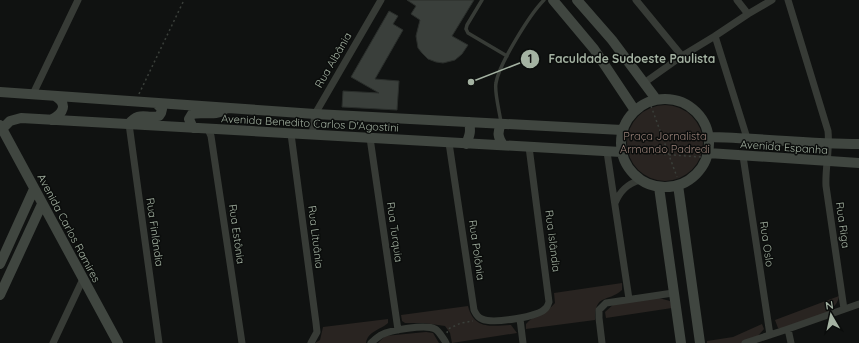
<svg xmlns="http://www.w3.org/2000/svg" width="859" height="343" font-family="Quicksand,sans-serif">
<style>
.green{fill:#292421}
.building{fill:#3a3f3b;stroke:#2a2e2b}
.lines{fill:none;stroke-linecap:round;stroke-linejoin:round}
.path{stroke:#3a3f3a;stroke-width:1.5;stroke-dasharray:2 3;stroke-linecap:butt}
.lane{stroke:#373b36;stroke-width:3.5}
.street{stroke:#373b36;stroke-width:7}
.secondary{stroke:#404640;stroke-width:10}
.labels{text-anchor:middle;stroke-width:3;stroke-linejoin:round;paint-order:stroke}
.street-label{font-size:11px;fill:#a4b2a2;stroke:#0b0d0c}
.park-label{font-size:11px;fill:#9c837a;stroke:#0b0d0c}
.leader{fill:none;stroke:#a4b2a2;stroke-width:1.5}
.callout-dot{fill:#a4b2a2;stroke:#0b0d0c;stroke-width:1.5}
.mark-label{font-size:12px;text-anchor:middle;font-weight:bold;fill:#111}
.callout-label{font-size:12px;text-anchor:middle;font-weight:bold;fill:#a4b2a2;stroke:#0b0d0c;stroke-width:3;stroke-linejoin:round;paint-order:stroke}
</style>
<rect width="100%" height="100%" fill="#101211"/>
<path class="green" d="M627 143a38 38 0 1 1 76 0a38 38 0 1 1-76 0Z
M622 283V290C607 303 595 293 595 320L526 329V324C533 315 547 313 555 303L554 293Z
M839 296C837 316 799 323 783 329L778 328 775 320Z
M659 298 670 301 672 308 606 318 605 312 615 303Z
M468 306C474 330 492 326 511 325L517 333 452 343 450 333 445 326 424 323H405L402 321 401 315Z
M388 319V323C380 330 368 331 366 343H315L320 340 323 327Z
M762 324 764 329 756 338 742 343H707V341L733 337Z
M426 332 433 333 439 343H378L385 336Z"/>
<path class="building" d="M407 0H474L452 36 468 45 462 54 455 60 443 63 436 62 428 59 422 53 418 48 416 36 420 20 411 14 416 6Z
M389 11 398 16 393 24 403 30 375 79 399 81 397 110 342 107 343 91 379 93 351 77Z"/>
<g class="lines">
<path class="path" d="M139 94 184 0
M651 106 677 177
M629 152 701 157
M447 333 448 329 461 323 473 321"/>
<path class="lane" d="M482 0 467 25 466 29 468 33 507 56
M501 123C500 113 494 92 496 83 499 64 530 14 544 0"/>
<path class="street" d="M636 0 682 56
M737 0 748 14
M788 0 828 131C830 150 825 168 826 186L844 309
M715 36 747 138
M644 83 682 56 715 36 748 14 772 0
M33 94 78 0
M129 124 159 343
M208 129 211 136 242 343
M291 134 316 323 317 332 311 343
M312 135 315 114 381 0
M370 138 398 330
M449 143 474 310C476 314 477 317 482 319 493 324 539 317 546 308 548 306 548 304 549 302L529 147
M607 152 629 299
M743 156 770 335
M615 203C620 191 627 184 640 180
M520 319 523 343
M788 329 791 343
M53 343 83 279
M371 343C374 340 378 337 381 335 390 330 426 324 435 329 439 331 442 337 445 341L446 343
M602 343 599 318V310L606 303 673 293
M745 343 788 329 859 304"/>
<path class="secondary" d="M553 0 594 49 634 109
M577 0 612 40 656 99
M0 92 315 114 622 130
M621 143a44 44 0 1 1 88 0a44 44 0 1 1-88 0Z
M51 120C64 113 68 104 55 96
M129 124C139 111 146 119 159 116L161 113 162 109 156 103
M501 124C497 133 498 137 503 145
M0 125 118 343
M193 128 189 119 192 114C203 111 216 117 225 109
M2 129 10 121 21 118 621 152
M709 137C759 138 809 144 859 144
M466 144C470 135 471 131 469 122
M708 153 859 163
M678 185 700 343
M659 187 681 343
M0 264 34 189
M0 295 42 204"/>
</g>
<g class="labels">
<g class="street-label">
<text transform="translate(333 60) rotate(-60)" y="4">Rua Albânia</text>
<text transform="translate(310 123) rotate(3)" y="4">Avenida Benedito Carlos D'Agostini</text>
<text transform="translate(784 147) rotate(4)" y="4">Avenida Espanha</text>
<text transform="translate(843 225) rotate(82)" y="4">Rua Riga</text>
<text transform="translate(69 228) rotate(62)" y="4">Avenida Carlos Ramires</text>
<text transform="translate(155 232) rotate(82)" y="4">Rua Finlândia</text>
<text transform="translate(395 232) rotate(82)" y="4">Rua Turquia</text>
<text transform="translate(237 234) rotate(82)" y="4">Rua Estônia</text>
<text transform="translate(316 237) rotate(83)" y="4">Rua Lituânia</text>
<text transform="translate(553 241) rotate(83)" y="4">Rua Islândia</text>
<text transform="translate(767 244) rotate(82)" y="4">Rua Oslo</text>
<text transform="translate(477 250) rotate(82)" y="4">Rua Polônia</text>
</g>
<g class="park-label">
<text x="665" y="140">Praça Jornalista<tspan x="665" dy="13">Armando Padredi</tspan></text>
</g>
</g>
<path class="leader" d="M471 82L530 59"/>
<g class="callout-dot">
<circle cx="471" cy="82" r="4"/>
<circle cx="530" cy="59" r="10"/>
</g>
<g class="mark-label">
<text x="530" y="63">1</text>
</g>
<g class="callout-label">
<text x="632" y="63">Faculdade Sudoeste Paulista</text>
</g>
<g transform="translate(831 315) rotate(351)" stroke="#0b0d0c" stroke-width="3" paint-order="stroke">
<path d="M0-3L7 15L0 10L-7 15Z" fill="#a4b2a2"/>
<text y="-6" font-size="11" font-weight="bold" text-anchor="middle" fill="#a4b2a2">N</text>
</g>
</svg>
